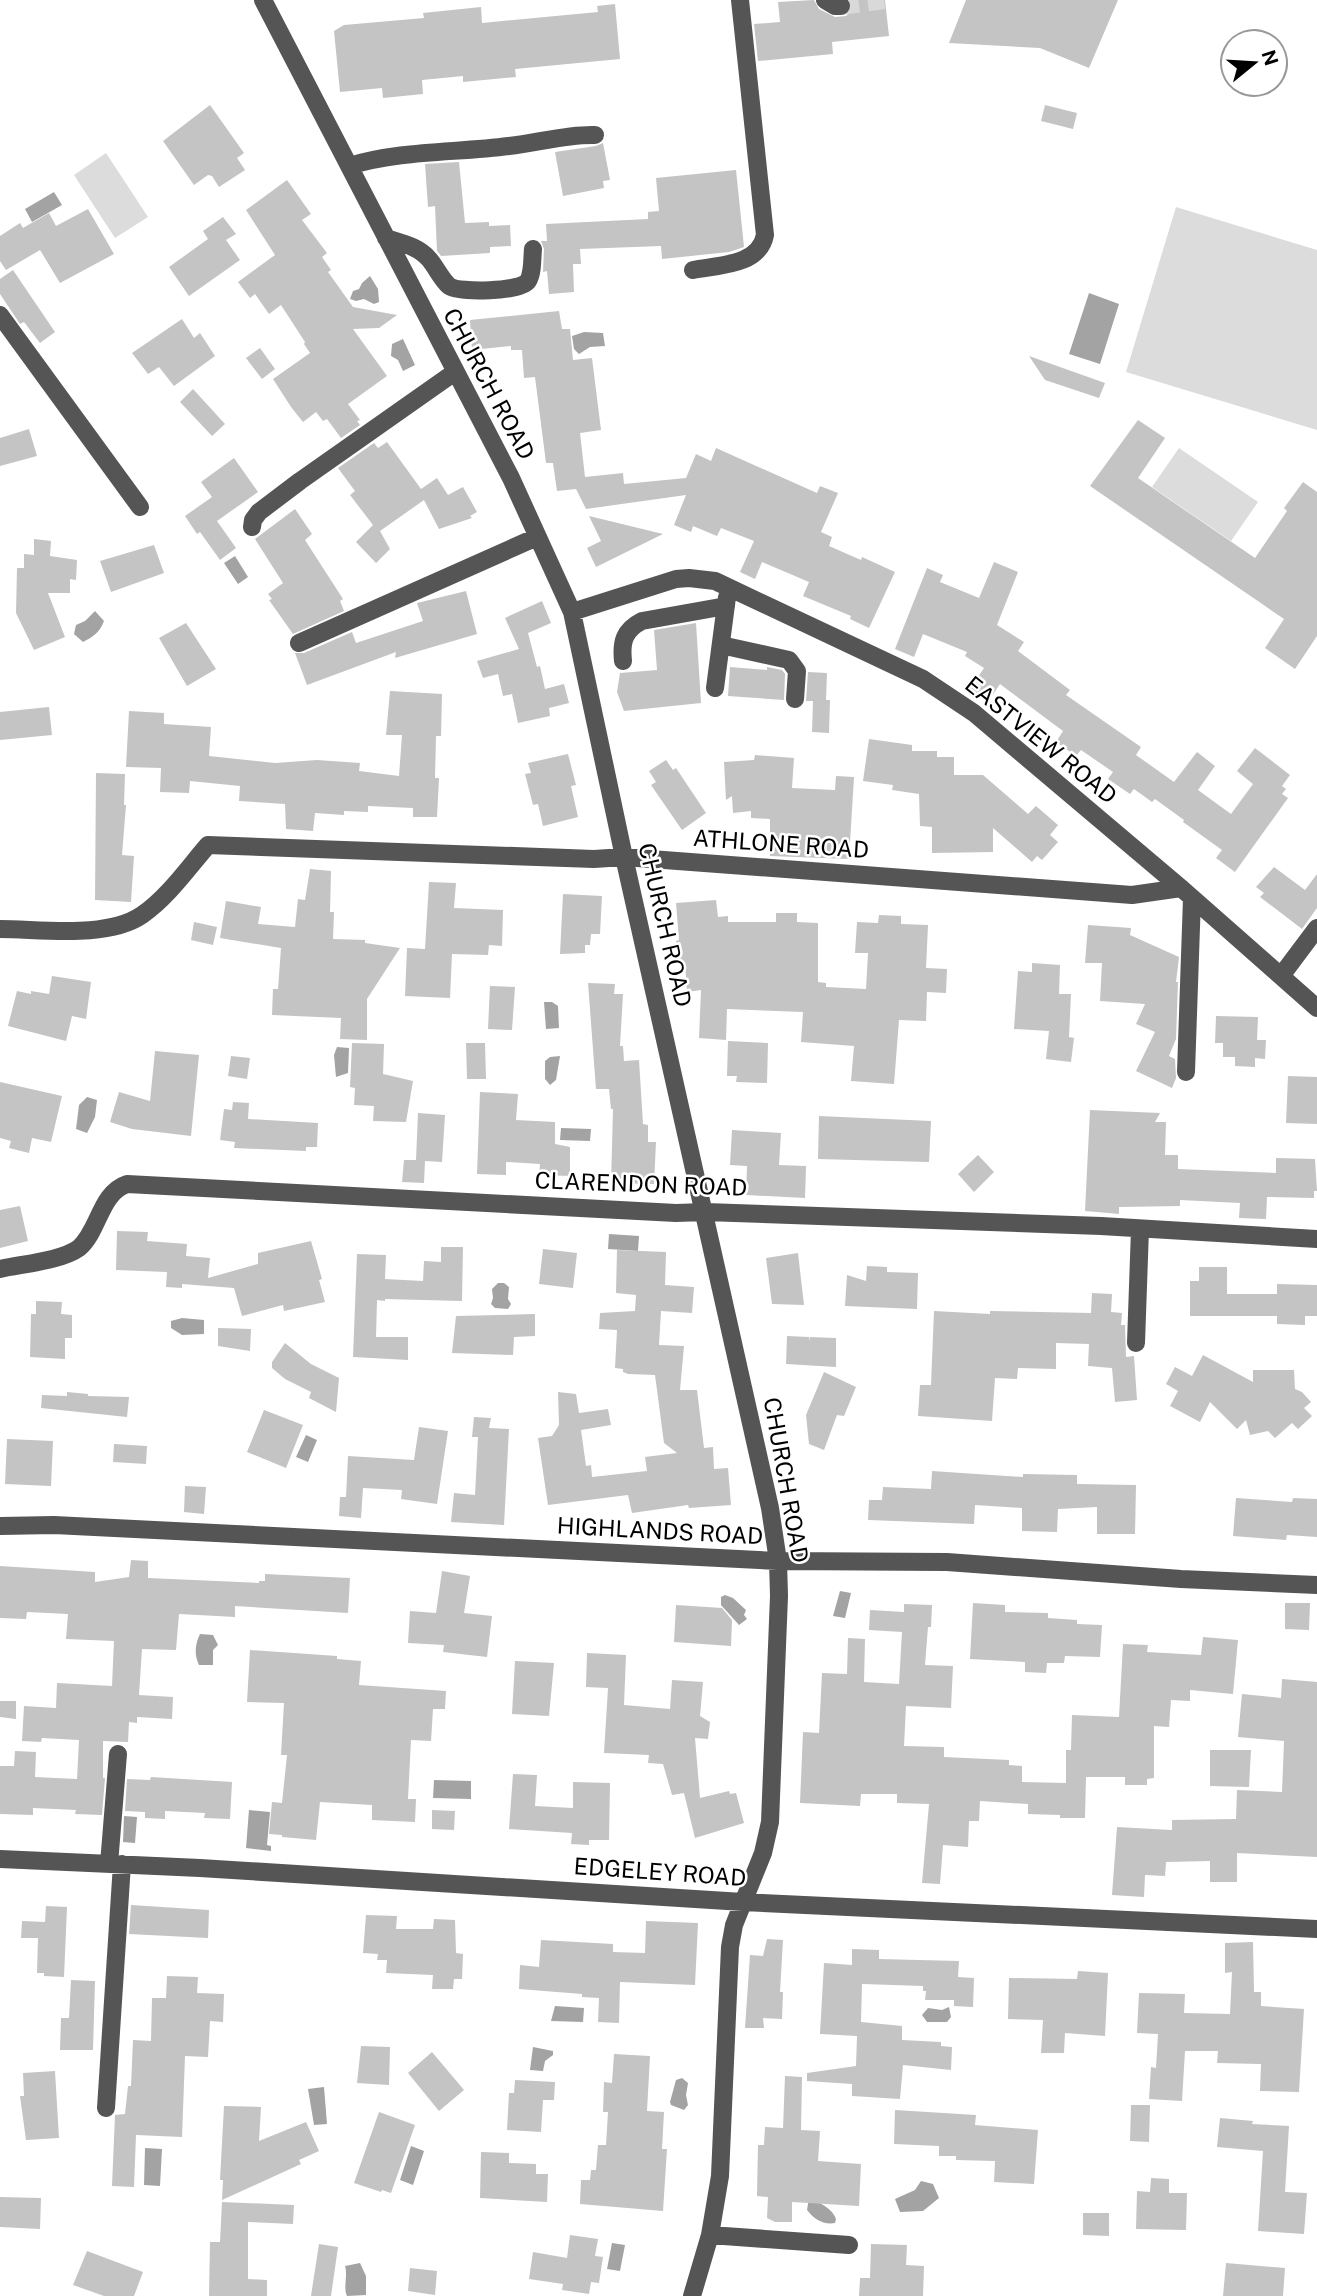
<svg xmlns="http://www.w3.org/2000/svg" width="1317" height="2296" font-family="'Public Sans',sans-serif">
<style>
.green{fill:#dcdcdc}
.water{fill:#a3a3a3}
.building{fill:#c4c4c4}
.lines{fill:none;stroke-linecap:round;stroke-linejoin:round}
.minor-tunnel{stroke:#d9d9d9;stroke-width:18;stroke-dasharray:18 9;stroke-linecap:butt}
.minor{stroke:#555;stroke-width:18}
.labels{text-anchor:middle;stroke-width:5;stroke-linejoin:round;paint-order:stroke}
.street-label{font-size:23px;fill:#000;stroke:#fff}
</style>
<rect width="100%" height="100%" fill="#fff"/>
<path class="green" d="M106 153 148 217 115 238 74 175Z
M1176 207 1317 250V430L1126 372Z
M1179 448 1258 502 1231 541 1152 487Z"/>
<path class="water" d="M54 192 62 205 32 222 25 209Z
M370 276 378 289 379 302 374 304 364 299 356 301 350 299 353 291 359 289 362 283Z
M1089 293 1119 304 1100 364 1069 354Z
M584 332 603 333 605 346 590 347 579 354 574 349 572 336Z
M403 339 415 365 403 371 398 360 391 356 392 344Z
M235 556 248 577 238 584 224 563Z
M95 611 104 621C100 632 93 637 83 642L74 634 76 625 85 621Z
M544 1002H552L558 1006 559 1028 546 1029Z
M337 1047 349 1048 348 1073 336 1077 334 1055Z
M560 1056 556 1080 550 1085 545 1079V1061L550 1057Z
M87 1097 97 1100 95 1117 87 1133 76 1129 79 1105Z
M561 1128 591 1129 590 1141 560 1140Z
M609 1234 639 1236 638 1251 608 1249Z
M498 1283H504L509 1287 508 1299 511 1304 508 1309 495 1308 491 1304 493 1298 492 1289Z
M182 1318 204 1320V1334L182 1335 171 1328V1321Z
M306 1435 317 1440 308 1462 296 1457Z
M840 1591 851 1593 845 1618 833 1616Z
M725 1595 733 1598 746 1610 744 1615 747 1619 739 1625 721 1605V1597Z
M200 1634 213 1635 218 1645 213 1650V1665H199C194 1655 195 1644 200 1634Z
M434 1780 471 1781V1799L433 1798Z
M249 1810 270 1812 267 1845 271 1846V1851L246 1848Z
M124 1816 137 1817 135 1843 123 1842Z
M555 2006 584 2008 583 2022 551 2021Z
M949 2007 951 2017 947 2022H927L922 2015 928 2008 942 2010Z
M533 2047 553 2051V2055L545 2061 543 2071 530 2070Z
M682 2078 688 2083 686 2095 688 2105 684 2110 671 2105 670 2102 676 2080Z
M324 2087 327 2124 314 2125 308 2089Z
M411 2146 424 2151 413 2185 400 2180Z
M145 2148 162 2149 160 2186 144 2185Z
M921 2181 933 2184 939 2198 923 2211 900 2212 895 2199 915 2190Z
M809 2198C819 2202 833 2209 836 2219L835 2223C823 2225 814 2219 807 2210Z
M612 2243 625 2245 620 2271 607 2269Z
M360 2263 366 2276V2295L347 2296C343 2288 348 2276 345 2266Z"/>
<path class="building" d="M814 0 819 9 835 17 846 16 850 12 852 7 851 0H885L889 36 832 42 833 54 758 61 754 24 780 22 778 2Z
M966 0H1118L1089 68 1040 48 949 43Z
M615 4 620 59 515 69 516 77 463 82V76L422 80 423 94 383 98 382 88 340 92 334 31 344 25 424 18 423 13 481 7 482 23 598 12 597 6Z
M210 105 244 153 237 158 245 170 219 187 212 176 208 175 194 185 163 141Z
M1045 105 1077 113 1073 129 1041 121Z
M603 143 610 180 603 181 604 188 563 196 555 152 596 146Z
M459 162 465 223 489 222V226L510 225 511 246 490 247V253L441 256 437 251 435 206 428 207 425 164Z
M736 170 744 247 729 252 662 259 661 246 580 249 581 264H573L574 292 549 294 547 271 543 272 544 249 541 241H547L546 224 648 219V212L659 211 656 178Z
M287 180 311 214 302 220 327 253 322 257 331 270 328 272 353 307 397 315 379 328 353 329 387 376 348 404 360 420 357 421 360 425 341 438 327 419 323 421 316 412 303 422 291 407 273 379 310 353 304 344 305 342 281 305 269 314 255 294 250 298 238 282 275 255 246 210Z
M88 209 114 254 60 283 40 250 6 270 0 261V236L20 223 23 228 49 213 56 226Z
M223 217 236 234 226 240 240 260 189 296 169 267 208 239 203 231Z
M13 270 55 332 40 343 24 322 20 324 0 294V279Z
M559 311 562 329H570L573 360 592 358 601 430 580 433 585 477 623 473 624 484 686 478 696 454 711 461 716 448 817 493 820 486 838 493 821 532 832 537 829 546 861 560 862 557 895 572 869 628 850 619 851 616 803 596 809 582 762 562 755 579 740 572 754 541 721 528 717 536 693 526 691 532 674 525 686 495 586 509 576 489 557 491 553 463H546L535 377 524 378 522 350H511V346L472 350 470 320Z
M182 319 194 338 200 333 215 356 174 386 159 367 148 374 132 353Z
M260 348 275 369 262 379 246 358Z
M1029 356 1105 383 1099 398 1045 380Z
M193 389 225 424 212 436 180 402Z
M1138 420 1165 438 1138 478 1255 558 1287 511 1284 508 1303 482 1317 492V636L1295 669 1265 648 1284 619 1090 486Z
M29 429 37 456 0 466V438Z
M387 442 421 489 437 478 448 495 463 487 477 512 470 516 472 518 439 529 424 500 380 531 390 549 376 563 356 542 373 525 350 495 355 491 338 468 374 443 378 448Z
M234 458 258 492 217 521 236 548 220 560 200 532 197 534 185 516 212 497 201 482Z
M295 509 312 534 305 540 343 599 340 601 344 611 293 634 269 600 272 599 268 594 283 583 255 539Z
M589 516 663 534 596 567 587 548 601 541Z
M34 539 51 541 50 556 77 560 76 580 70 579V593H48L65 637 34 650 16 613 17 568H24V554L34 555Z
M154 545 164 573 111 592 100 561Z
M994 562 1018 572 997 625 1024 642 1018 651 1070 690 1066 695 1141 747 1136 755 1174 782 1197 752 1215 766 1198 790 1231 814 1253 784 1237 771 1255 748 1290 775 1282 786 1286 789 1282 794 1288 798 1235 872 1216 858 1222 850 1183 822 1184 820 1155 799 1152 802 1134 789 1130 794 1108 779 1113 772 1081 750 1076 756 1056 742 1063 731 1000 684 988 702 970 689 984 668 965 656 967 652 923 634 914 657 895 649 927 568 943 575 940 582 979 598Z
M466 591 477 634 395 658 396 652 307 685 295 653H304L352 632 356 643 423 621 417 603Z
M542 601 551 623 528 633 537 667 540 666 545 689 564 684 569 703 549 708 550 716 518 723 512 694 503 696 498 674 483 678 477 661 519 649 505 618Z
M186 623 216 669 187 686 159 638Z
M696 623 701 703 624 711 617 692 620 673 657 670 654 630Z
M730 667 767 670V667L782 670 785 674 784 700 728 696Z
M808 672 827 673 826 700H830L829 733 812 732 813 701H806Z
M390 691 442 694 441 736H436L435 778H439L437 817H413V808L368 806V812L344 811V815L315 813 313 831 286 829 285 804 239 801 240 786 190 781 189 793 160 792 161 768 126 767 129 711 164 713V724L211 727 209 756 275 763 317 760 360 763 359 771 399 776 402 735H386Z
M49 707 52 735 0 740V712Z
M869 739 912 745V751H937V757H954V775H983L1028 814 1036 806 1058 825 1050 835 1058 842 1042 860 1037 856 1032 862 993 828V852L932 853V827L920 826 919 794 892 790 893 785 863 781Z
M568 754 576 785 571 786 578 817 543 826 538 804 533 805 525 774 531 773 528 763Z
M755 755 794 758 792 788 835 790 836 776 854 777 849 859 770 856V819L751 818V811L733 813 732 796 726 800 724 762 754 760Z
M666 760 673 770 676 768 706 813 682 830 651 785 656 782 649 771Z
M96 773 125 774 124 805H126L122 855 134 856 131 902 95 900Z
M1274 867 1305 890 1317 874V908L1302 929 1260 897 1264 893 1256 887Z
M310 869 331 871 330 912H334L333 939 365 940V943L400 948 367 999V1040L340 1039 341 1018 272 1015 273 989H278L281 948 220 938 226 901 261 907 258 924 295 927 298 899 305 900Z
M429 882 456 883 454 908 503 910 502 946 489 945 488 955 452 954 450 998 405 996 407 948 425 949Z
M563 894 602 896 600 934H591L590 945H585V953L560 954Z
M716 900 718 917 728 916V922H776V913H797V922L818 923V982L826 983V987L866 989 868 953H855L857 922 878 923 879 915 901 916V924L928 925 926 968 947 969 946 993 927 992 926 1021 899 1020 894 1084 851 1081 854 1046 801 1042 803 1012 727 1009 726 1040 699 1038 701 990 687 992 685 963 678 964 676 941 679 940 676 903Z
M194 922 217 927 213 945 191 940Z
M1088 925 1131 928 1130 935 1179 957 1176 982H1178L1176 1039 1169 1056 1175 1059 1176 1078 1172 1088 1136 1071 1155 1032 1136 1024 1145 1004 1100 1001 1102 963H1085Z
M1032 963 1060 965 1059 994H1071L1069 1037 1074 1038 1071 1062 1046 1059 1049 1031 1014 1029 1018 971 1032 972Z
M52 976 91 982 86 1019 72 1016 66 1041 8 1026 17 991 31 994V991L49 994Z
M588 983 615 984 614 994H623L620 1046H623L624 1061 639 1060 643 1124 648 1125V1142H656L654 1184 611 1183 613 1109H611L609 1089H596Z
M490 986 515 987 512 1030 488 1029Z
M1216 1016 1258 1017 1257 1040H1266L1265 1059 1255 1058V1067L1235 1066V1057H1223V1043H1215Z
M728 1041 768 1043 767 1083 736 1082 737 1076H727Z
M352 1043 384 1044 383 1074 413 1081 406 1122 373 1121 374 1106 354 1105 355 1088 350 1087Z
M466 1043H485L486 1079H467Z
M155 1051 199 1055 191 1136 132 1129 110 1122 119 1092 150 1101Z
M231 1056 250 1058 247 1079 228 1076Z
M1288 1076 1317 1077V1124L1286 1123Z
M0 1082 62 1096 51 1142 32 1138 29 1153 9 1148 11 1141 0 1138Z
M480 1092 518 1094 516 1120 555 1122V1144L570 1147V1176L539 1175 540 1164 506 1162V1175L477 1174Z
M233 1102 249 1103 248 1119 318 1123 317 1147H306V1151L234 1148 235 1142 220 1140 224 1109 232 1110Z
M1090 1110 1160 1113 1155 1122H1166L1165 1155H1178V1169L1276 1173V1158L1315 1159 1317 1191H1314V1198L1267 1197 1266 1219 1239 1218 1240 1203 1180 1200V1206L1119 1207V1214L1085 1211Z
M418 1113 445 1115 442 1162 425 1161 424 1183 402 1182 404 1160H416Z
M819 1116 931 1121 929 1162 818 1159Z
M732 1130 781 1133 779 1165 806 1166 805 1198 746 1195 747 1166 730 1165Z
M978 1155 994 1172 974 1192 958 1174Z
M20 1206 28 1241 0 1248V1210Z
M117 1231 148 1232 147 1241 187 1244 186 1256 210 1258 208 1278 258 1264V1253L311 1241 322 1279 319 1280 325 1302 284 1311 283 1305 242 1316 234 1288 182 1284V1288L166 1287 167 1272 116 1270Z
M441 1247H463L462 1301 385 1299V1301L377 1300 376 1337H408V1360L353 1357 357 1254 386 1255 385 1279 423 1281 424 1261 441 1262Z
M543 1249 577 1253 573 1288 539 1284Z
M617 1250 666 1252 665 1285 694 1287 692 1313 661 1311 659 1345 684 1346 680 1390H697L704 1448 713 1447 714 1469 728 1468 731 1505 689 1508 688 1505 632 1513 628 1495 548 1505 538 1438 552 1436 559 1425 558 1392 576 1394 579 1413 608 1409 611 1425 581 1430 586 1466 591 1465 592 1477 647 1471 645 1457 677 1453 664 1443 655 1375 628 1374 623 1372V1369L615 1368 617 1330 599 1329 600 1313 635 1311 636 1295 616 1293Z
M798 1253 804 1305 772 1304 766 1258Z
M867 1266 887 1267V1272L918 1273 917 1309 845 1306 847 1275 866 1281Z
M1199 1267H1227V1294H1277V1284L1317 1285V1316H1305V1325L1277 1324V1316H1190V1281H1199Z
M1092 1293 1112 1294 1111 1312 1122 1313 1121 1325H1125L1126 1357 1134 1356 1137 1400 1115 1402 1112 1368 1088 1366 1089 1344 1056 1343V1369L1018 1368 1017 1379 995 1378 992 1421 918 1416 920 1385H931L934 1311 990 1314V1311L1091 1313Z
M36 1301 62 1302 61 1314 72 1315V1338H65V1359L30 1357 31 1314H36Z
M535 1314V1336L514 1337 513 1355 452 1353 456 1316Z
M218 1328 251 1329 250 1351 218 1346Z
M787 1336 809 1337V1341L810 1337 836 1338V1367L786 1364Z
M285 1343 311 1364 339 1378 336 1412 309 1398 311 1392 285 1379 272 1368V1362Z
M1203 1355 1253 1382V1370H1294L1295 1389 1302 1392 1311 1402 1304 1408 1312 1416 1298 1429 1292 1423 1275 1438 1268 1431 1250 1435 1246 1420 1237 1429 1210 1402 1200 1422 1170 1406 1178 1391 1166 1384 1175 1367 1192 1376Z
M824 1372 856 1387 844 1416 837 1415 824 1450 809 1444 806 1415Z
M67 1392 88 1394V1396L129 1397 127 1417 41 1408 42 1395 67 1396Z
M264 1410 303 1425 286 1468 247 1452Z
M474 1417 491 1418 489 1428 509 1429 504 1525 451 1522 454 1493 475 1495 478 1437H472Z
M419 1427 448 1431 437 1504 401 1499 402 1490 363 1488 361 1518 339 1516 340 1497H346L348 1456 414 1460Z
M7 1439 53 1441 51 1486 5 1484Z
M114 1444 147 1446 146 1464 113 1462Z
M932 1471 1023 1477V1474L1077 1475V1484L1136 1485 1135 1534H1097V1507L1058 1509 1057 1532 1022 1531V1508L975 1505 974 1524 868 1520 869 1500H882L883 1487 931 1489Z
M185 1486 206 1487 204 1514 184 1512Z
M1236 1498 1292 1502 1293 1498 1317 1499V1537L1287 1535 1286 1540 1233 1536Z
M131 1560 148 1561V1578L259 1583V1581H265V1574L350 1578 348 1613 235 1606V1617L179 1614 176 1650 142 1649 139 1695 173 1697 172 1719 137 1717V1723L129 1722 128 1742 103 1741V1778H105L102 1815 75 1814 76 1810 33 1808V1815L0 1814V1766H14L15 1751 36 1752 35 1777 77 1779 79 1740 42 1738 41 1742 22 1741 24 1706 56 1708 57 1683 112 1686 114 1641 66 1639 68 1614 27 1612 26 1619 0 1618V1566L95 1572V1582L129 1577Z
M442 1571 470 1576 464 1613 492 1616 487 1657 443 1652 444 1645 408 1643 410 1611 436 1613Z
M973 1603 1005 1605V1612L1048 1613V1618L1077 1620V1624L1102 1625 1100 1657 1065 1656 1064 1663H1047L1046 1673 1025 1672V1662L970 1659Z
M1285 1603H1310L1309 1630 1285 1629Z
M904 1604 932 1605 931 1627H928L925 1665 953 1666 951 1708 906 1706 904 1746 944 1747V1757L1009 1760V1765L1022 1766V1782L1066 1783V1750H1071L1072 1715 1119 1717 1123 1644 1148 1645 1147 1652 1201 1655 1203 1637 1238 1640 1233 1694 1190 1690V1701L1171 1700 1169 1727 1154 1726V1778L1147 1779V1785H1125V1777H1086L1085 1818H1060V1815L1028 1814V1804L980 1801 979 1821H969L968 1847 943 1845 940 1884 922 1883 929 1804 897 1803V1794H861L860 1806 800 1803 803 1732 819 1733 822 1673 847 1674 848 1638 865 1639 864 1682 899 1684 902 1632 869 1630 870 1610 904 1612Z
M676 1605 722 1608 732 1620 731 1646 674 1642Z
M250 1650 337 1656V1659L361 1661 359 1685 446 1691 445 1709H433L431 1741 411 1740 408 1799H416L415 1822 372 1820V1805L320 1802 316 1840 282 1837V1835L269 1834 272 1802 282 1803 287 1755H281L284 1703 247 1702Z
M587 1653 626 1655 624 1705 670 1709 672 1680 703 1682 700 1716 710 1722 708 1739 695 1738 700 1798 729 1791 730 1794 736 1793 744 1823 695 1838 684 1793 672 1795 663 1764 648 1763 649 1755 604 1753 608 1688 586 1687Z
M515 1661 554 1663 549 1716 512 1714Z
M1282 1679 1317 1682V1857L1237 1853V1882H1210V1861L1166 1862 1165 1876 1145 1875 1144 1897 1112 1895 1117 1827 1172 1830V1820L1236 1819 1237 1790 1282 1792 1284 1741 1238 1737 1242 1694 1281 1698Z
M0 1701H16V1719L0 1717Z
M1210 1750H1251L1249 1787 1210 1786Z
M513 1774 537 1775 535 1806 573 1808V1782L610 1783 609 1840H589V1845L571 1844 572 1833 509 1829Z
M151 1777 232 1782 230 1819 204 1818 205 1813 165 1811V1819L145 1818V1812L125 1811 127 1779 150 1780Z
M432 1810 455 1811 454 1830 432 1829Z
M131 1905 209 1910 208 1938 129 1934Z
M46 1906 67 1907 64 1977 44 1976V1973H37L38 1938H21L22 1921 45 1922Z
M366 1915 397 1916 396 1929H433L434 1919 455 1920 456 1953 463 1954 462 1979H454L453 1989H432L433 1975 386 1973 387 1960H377L378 1954 363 1953Z
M646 1921 698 1923 695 1985 620 1982 619 2023 598 2022 599 1998 582 1997V1994L519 1989 520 1965 539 1967 541 1940 613 1944V1952L645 1953Z
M767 1939 783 1940 780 1992H783L782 2019 763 2018 764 2028H745L750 1955 763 1956Z
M1253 1942 1254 1992H1261V2006L1304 2009 1299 2092 1260 2091 1261 2064 1217 2063 1218 2051H1185L1182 2101 1149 2099 1151 2067 1156 2068 1158 2034 1137 2033 1139 1993 1185 1994 1184 2013 1230 2014 1232 1972 1225 1973V1943Z
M852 1949 879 1950V1959L959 1961 958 1977 974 1978 973 2007 954 2006V2000H925L926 1991H923V1986L862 1984 861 2022 902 2026V2040L941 2042V2046L952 2047 951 2070 903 2065 900 2099 852 2096V2084L807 2081V2073L856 2066 857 2036 820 2034 824 1963 852 1965Z
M1078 1971 1108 1973 1105 2036 1065 2033 1064 2053H1041L1043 2020 1008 2019 1009 1978 1077 1979Z
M167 1976 198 1977 197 1993 224 1994 223 2022 210 2021 208 2057 185 2056 182 2137 136 2135 134 2187 112 2186 115 2115 125 2114 128 2086H131L133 2040 151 2041 152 1998H166Z
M71 1980 95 1981 93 2050H60L61 2018H69Z
M361 2046 390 2047 389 2085 357 2083Z
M432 2052 464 2090 439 2111 408 2073Z
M614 2054 650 2056 647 2111 664 2112 662 2149H667L663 2211 580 2204 581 2180H590L591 2170H596L598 2145H606L608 2112H603L604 2082 612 2083Z
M55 2071 59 2138 26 2140 20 2096H24L23 2073Z
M785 2076 802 2077 801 2130 820 2131 818 2161 861 2164 859 2206 792 2202V2222H775L767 2218 768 2197 757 2196 758 2145H764L765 2127 783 2128Z
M515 2080 555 2082 554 2100H543L541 2132 507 2130 509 2093H514Z
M1131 2105H1150L1149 2142 1130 2141Z
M224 2106 261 2107 259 2141 306 2122 319 2151 299 2160 301 2164 222 2200 223 2180H220Z
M895 2110 976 2115 975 2125 1038 2130 1034 2184 994 2182 995 2161 956 2160V2156H939V2146L894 2144Z
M379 2112 415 2125 391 2193 382 2190 381 2192 354 2183Z
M1220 2118 1253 2121 1252 2124 1289 2126 1285 2192 1307 2193 1304 2234 1258 2231 1263 2151 1217 2147Z
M481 2152 509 2153V2163L536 2164V2174H548L547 2202 480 2198Z
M1151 2178 1169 2179V2193H1187L1186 2230 1136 2229 1137 2191 1150 2192Z
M0 2197 41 2198 40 2229 0 2227Z
M222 2202 294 2205 293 2224 248 2222V2279L267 2280V2296H209L210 2242H220Z
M1083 2213H1109V2236L1083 2235Z
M570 2235 598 2239 595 2256 603 2257 599 2283 591 2282 589 2294 562 2290 563 2284 529 2279 533 2252 567 2258Z
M319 2244 338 2247 331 2296H311Z
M871 2244 907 2245 906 2265 924 2266 923 2296H859L860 2278H870Z
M87 2251 143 2272 134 2296H104L73 2285Z
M1226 2263 1285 2268 1283 2296H1223Z
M410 2268 437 2271 435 2295 408 2291Z"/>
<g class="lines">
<path class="minor-tunnel" d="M841 6 884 0"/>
<path class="minor" d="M263 0 511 478 572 612 624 857 770 1508 778 1561 779 1596 770 1822 763 1853 734 1925 730 1947 720 2176 710 2235 692 2296
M825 0 835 6H841
M349 166C401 150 456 153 509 146 538 143 566 134 595 135
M386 238C401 243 418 246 429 259 436 267 441 279 449 286 459 293 521 292 528 281 533 273 532 258 533 249
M693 270C718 265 759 266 765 235L740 0
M0 315 140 507
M252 527 253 520 259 512 300 481 455 372
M572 612 676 579 689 578 715 581 923 679 974 713 1181 888 1317 1008
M299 643 537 537
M721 645 789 660 797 671 795 699
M623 661C621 642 624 630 642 621L726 606
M715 688 727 597
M0 929C41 929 107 939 142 915 168 897 188 868 208 845L594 859 624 857 1132 895 1181 888
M1281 976 1317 928
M1186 1072 1192 898
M0 1269C22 1264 61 1261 79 1248 99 1231 100 1193 127 1184L676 1213 705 1212 1101 1226 1317 1239
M1136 1343 1140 1229
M0 1526 54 1525 778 1561 947 1562 1181 1579 1317 1585
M0 1859 200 1868 743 1902 1317 1929
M109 1864 118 1754
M106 2108 122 1864
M710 2235 849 2245"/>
</g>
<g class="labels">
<g class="street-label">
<text transform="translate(489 384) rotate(62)" y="8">CHURCH ROAD</text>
<text transform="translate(1041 740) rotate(39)" y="8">EASTVIEW ROAD</text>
<text transform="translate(781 844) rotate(4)" y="8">ATHLONE ROAD</text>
<text transform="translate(665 925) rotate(77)" y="8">CHURCH ROAD</text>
<text transform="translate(641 1184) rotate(2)" y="8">CLARENDON ROAD</text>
<text transform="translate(786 1480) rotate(80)" y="8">CHURCH ROAD</text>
<text transform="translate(660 1531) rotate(3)" y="8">HIGHLANDS ROAD</text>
<text transform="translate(660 1872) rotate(4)" y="8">EDGELEY ROAD</text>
</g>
</g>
<g transform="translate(1254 63) rotate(72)"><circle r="33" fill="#ffffff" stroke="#999999" stroke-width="2"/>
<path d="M0-5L12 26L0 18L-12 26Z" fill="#000000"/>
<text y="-10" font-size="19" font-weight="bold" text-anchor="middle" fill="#000000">N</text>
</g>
</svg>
